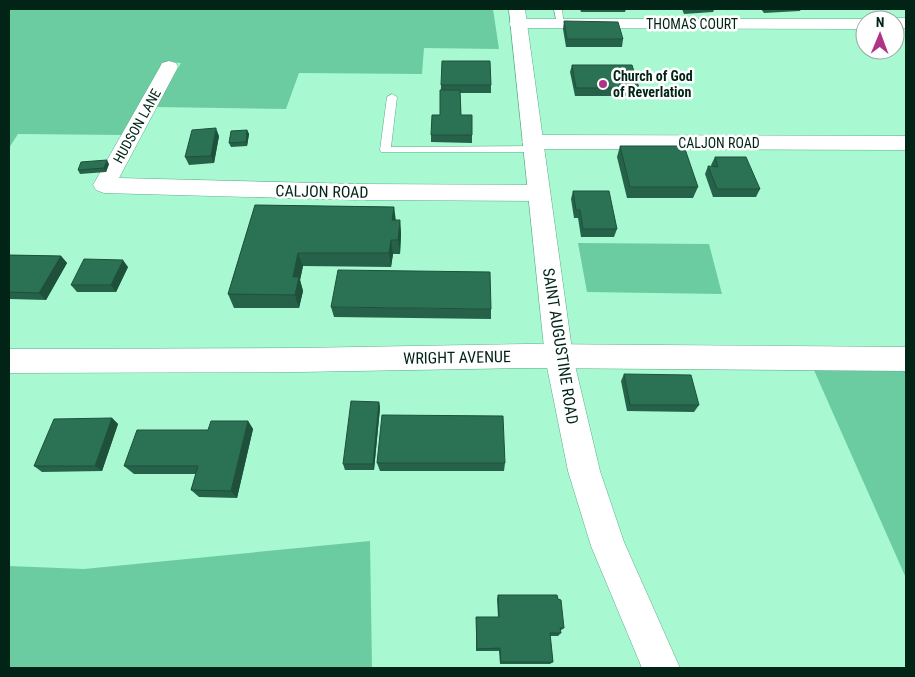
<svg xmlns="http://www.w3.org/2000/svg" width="915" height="677" font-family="'Roboto Condensed',sans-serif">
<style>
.green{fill:#6bcca1}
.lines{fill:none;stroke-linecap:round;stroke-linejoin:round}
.lane-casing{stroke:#5dad89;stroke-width:1}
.street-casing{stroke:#5dad89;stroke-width:1}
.secondary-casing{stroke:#5dad89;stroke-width:1}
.lane{fill:#fff;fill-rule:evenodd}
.street{fill:#fff;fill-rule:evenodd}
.secondary{fill:#fff;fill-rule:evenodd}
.wall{fill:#256249}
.shaded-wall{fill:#1e503c}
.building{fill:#2b7255;stroke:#1e503c}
.poi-dot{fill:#ae3487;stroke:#fff;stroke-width:2}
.labels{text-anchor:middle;stroke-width:5;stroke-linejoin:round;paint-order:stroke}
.far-street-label{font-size:14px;fill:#012416;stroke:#fff}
.far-poi-label{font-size:14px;font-weight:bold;fill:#012416;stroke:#fff;text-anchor:start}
.street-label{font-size:16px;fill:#012416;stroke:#fff}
</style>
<rect width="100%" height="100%" fill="#a8f9d2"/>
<path class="green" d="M9 9H493L499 49 424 48 422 74 299 73 286 109 155 107 181 63 164 62 125 135 18 134 9 148Z
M578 243 709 244 722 294 587 292Z
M813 368 906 370V578Z
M370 541 372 668H9V566L84 569Z"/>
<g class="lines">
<g class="lane-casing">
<path id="lane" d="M554 9H562L564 26 557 24Z
M392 94 397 97 391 147 533 146 538 149 533 152H381L380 150 387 97Z"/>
</g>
<g class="street-casing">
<path id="street" d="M895 18H906V28H895V20H888Z
M518 19H865L870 20H865V29L512 28 509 24 512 20Z
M169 61 176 63 178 67 119 178 359 184 539 185 547 188 550 193 547 198 539 201 359 200 104 193 96 190 93 185 160 67 162 63Z
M533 135 906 136V150L533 149 526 147 522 142 526 137Z
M529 344 906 347V371L529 368 299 372 9 373V349L299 348Z"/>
</g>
<g class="secondary-casing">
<path id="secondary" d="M509 9H525L573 357 600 471 624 542 680 668H642L591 546 568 471 545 357Z"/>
</g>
<use href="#lane" class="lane"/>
<use href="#street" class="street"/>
<use href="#secondary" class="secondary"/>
</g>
<path class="wall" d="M580 9H626L625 12H581Z
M682 9H718L717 10H714L713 12 684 14Z
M761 9H801L800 11 764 13Z
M564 21 623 39 622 47H566L563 29Z
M572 65 639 88 637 96H575L570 72Z
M441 85H491V93H460L461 115H472V143L431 142V135L440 115Z
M247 130 249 134 247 146 231 147 229 143Z
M219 136 214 163 189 165 185 157Z
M620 146 698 187 693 198H627L617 157Z
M715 157 760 189 756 197H713L705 174 708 166 712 167 711 165Z
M109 164 106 172 80 174 78 170Z
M573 191 617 229 614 237H581L578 218H574L571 199Z
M255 205 394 207 395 220H400L401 234 400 254H393L391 267 303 266 300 280 303 291 299 308H234L228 294Z
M9 255 61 256 67 263 46 300 9 299Z
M128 267 116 292H77L71 285Z
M331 307 491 309V319L334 317Z
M624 374 699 405 694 412 627 411 621 381Z
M379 402 380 408 374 470H345L343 464Z
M112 418 118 424 102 471 42 472 34 466Z
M248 421 253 429 237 498 199 497 191 490 196 474H134L124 466 208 430Z
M377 463H505L504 471H380Z
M498 595 558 599 564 628 560 631 561 633 558 636H550L553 662 550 664H500L499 651H476V617H498L497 599Z"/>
<path class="shaded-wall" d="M216 128 219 136 214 163 211 156Z
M247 130 249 134 247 146 246 142Z
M107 160 109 164 106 172 104 168Z
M394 207 396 221 392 220Z
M400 220 401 234 400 254 398 240Z
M391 240 393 254 391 267 389 253Z
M298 253 303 266 300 280 303 291 299 308 295 295 293 277Z
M61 256 67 263 46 300 39 293Z
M123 260 128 267 116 292 111 285Z
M379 402 380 408 374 470 373 464Z
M112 418 118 424 102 471 95 466Z
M248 421 253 429 237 498 231 491Z"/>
<path class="building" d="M564 21 618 22 623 39H567Z
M442 61H490L491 85H441Z
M572 65H632L639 88H576Z
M440 90H460L461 115H472V135H431L432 115H440Z
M216 128 211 156 185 157 192 130Z
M247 130 246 142 229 143 231 131Z
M620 146H684L698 187H630Z
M715 157H746L760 189H717L708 166 718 167Z
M107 160 104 168 78 170 81 162Z
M573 191H609L617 229H583L580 210H576Z
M255 205 394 207 392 220H400L398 240H391L389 253H298L293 277H299L295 295 228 294Z
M9 255 61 256 39 293 9 292Z
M84 259 123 260 111 285H71Z
M338 270 490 272 491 309 331 307Z
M624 374 691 375 699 405H630Z
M351 401 379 402 373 464H343Z
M382 415 503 416 505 463H377Z
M112 418 95 466H34L54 419Z
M211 421H248L231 491 191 490 198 466H124L137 430H208Z
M498 595H557L558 599 561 600 564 628H560L561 633H550L553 662H501L500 648 477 649 476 617H499Z"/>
<circle class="poi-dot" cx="603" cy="84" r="5"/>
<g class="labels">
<g class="far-street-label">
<text x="692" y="29">THOMAS COURT</text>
<text transform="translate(137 126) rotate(-61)" y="5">HUDSON LANE</text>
<text x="719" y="148">CALJON ROAD</text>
</g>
<g class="far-poi-label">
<text x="613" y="81">Church of God<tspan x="613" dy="16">of Reverlation</tspan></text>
</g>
<g class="street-label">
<text transform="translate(322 191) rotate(1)" y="6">CALJON ROAD</text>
<text transform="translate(561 346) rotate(81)" y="6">SAINT AUGUSTINE ROAD</text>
<text transform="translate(457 357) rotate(-1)" y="6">WRIGHT AVENUE</text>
</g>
</g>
<rect width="915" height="677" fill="none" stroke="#012416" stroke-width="20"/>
<g transform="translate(880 35) rotate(1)"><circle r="24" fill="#ffffff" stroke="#99a7a2"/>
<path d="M0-4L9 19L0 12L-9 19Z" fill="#ae3487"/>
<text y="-8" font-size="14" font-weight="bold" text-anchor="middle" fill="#012416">N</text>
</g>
</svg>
